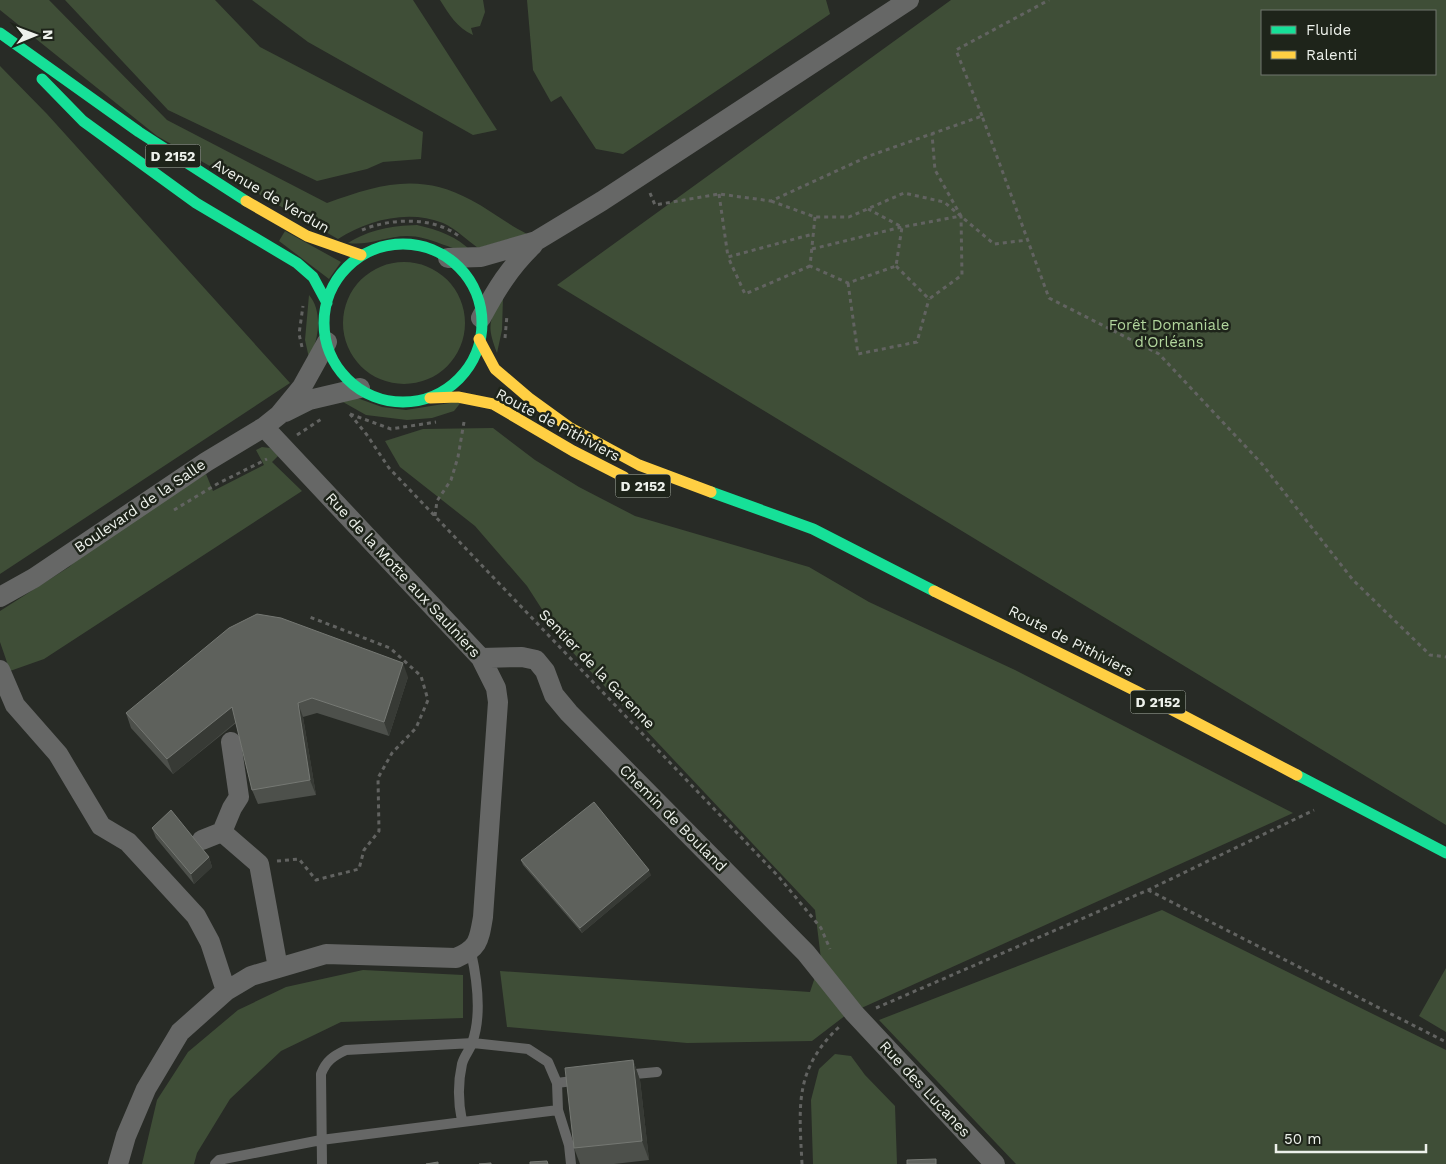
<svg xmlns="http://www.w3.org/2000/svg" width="1446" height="1164" font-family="'Work Sans',sans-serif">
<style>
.green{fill:#3f4e37;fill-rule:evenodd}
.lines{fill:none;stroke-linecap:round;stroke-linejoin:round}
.path{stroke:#626361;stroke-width:3;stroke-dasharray:4 4;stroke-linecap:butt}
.lane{stroke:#666766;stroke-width:10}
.street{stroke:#666766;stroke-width:20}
.fast{stroke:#16e098;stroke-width:11}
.slow{stroke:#ffcf43;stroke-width:11}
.wall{fill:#4d504b}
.shaded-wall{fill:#373a35}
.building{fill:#5e615c;stroke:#757873}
.labels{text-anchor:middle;stroke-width:5;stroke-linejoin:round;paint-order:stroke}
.shield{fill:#1e241a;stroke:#afb4ac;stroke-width:1}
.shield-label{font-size:14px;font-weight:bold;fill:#edf1eb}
.street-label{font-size:15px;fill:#edf1eb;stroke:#1e241a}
.park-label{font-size:15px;fill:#b2d69d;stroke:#1e241a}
</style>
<rect width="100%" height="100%" fill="#282b26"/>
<path class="green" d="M0 0H49L167 120 327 203C379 184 420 172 471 200 490 210 507 224 527 234L478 248C467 240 455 228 443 223 408 209 368 220 338 239L157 136 0 10Z
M65 0H215L260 47 423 132 421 159 383 162 367 169 317 181 168 110Z
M252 0H413L497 130 473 135 308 42Z
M440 0H483L485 12 480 26 471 28 473 35C457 28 449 14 440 0Z
M527 0H826L830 14 623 154 596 149 561 96 551 102 533 70Z
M951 0H1446V825L557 285ZM1435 11V74H1262V11Z
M0 66 47 114 290 383 0 574Z
M417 225C438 230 457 236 472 252 449 250 430 236 407 236 387 236 368 246 348 243 371 229 391 226 417 225Z
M285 231 341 262 329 279 279 241Z
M343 323a61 61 0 1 1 122 0a61 61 0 1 1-122 0Z
M309 295C323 311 319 340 309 358L305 340Z
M503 297 502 330 497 353C487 327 488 321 503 297Z
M357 398 382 407 406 410 462 401 454 411 432 418 407 420 366 415 343 402Z
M493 428 535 460 579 487 635 516 809 567 869 602 1015 670 1293 813 846 1015 812 1041 687 1043 507 1027 500 971 810 992 821 959 815 910 563 642 527 586 475 526 400 467 385 441 423 429Z
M262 447 270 448 278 456 272 462 302 491 44 659 10 671 0 642V611L69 567 91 547 206 474 213 491 264 465 256 450Z
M1162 910 1446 1050V1164H1016L879 1020Z
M1446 968V1032L1419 1016Z
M363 970 463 975V1018L341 1022 281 1051 230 1099 197 1153 194 1164H142L157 1100 188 1052 238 1010 286 987Z
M835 1054 851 1056 865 1075 895 1106 897 1164H813L811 1100 819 1069Z"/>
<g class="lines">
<path class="path" d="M982 116 956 50 1049 0
M650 193 655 205 719 194 771 201 869 156 982 116 1049 298 1159 354 1262 464 1353 580 1430 655 1446 657
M719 194 728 257
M771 201 815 217H849L904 193 944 202 994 244 1028 240
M815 217 810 266 848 283 896 266 902 227 868 209
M362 230C391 218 436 216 461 238
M812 249 902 227 961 216 935 170 932 134
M810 266 745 294 728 257 813 234
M896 266 929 299 962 275 961 216
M848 283 858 354 917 342 929 299
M505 338 507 315
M302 347 299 334 303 306
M350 414 367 435 389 468 779 877 821 928 830 949
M350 414 391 429 436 422
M297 435 323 418
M174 510 217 484 267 459
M435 516 437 501 451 480 458 457 464 422
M277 861 299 859 316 880 359 869 364 850 379 831 378 778 392 753 416 728 428 700 421 676 390 648 307 616
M1148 890 1446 1042
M876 1008 1148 890 1314 810
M802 1164C799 1104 794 1069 841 1025"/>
<path class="lane" d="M624 1075 657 1072
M462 1121C458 1102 458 1082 462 1064 464 1056 470 1050 472 1043 482 1016 477 979 471 952
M215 1164 219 1160 321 1140 558 1110
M322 1164 321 1074C326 1061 333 1056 346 1050L473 1043 528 1049 548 1062 557 1083
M571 1164 569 1145 558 1110 557 1083 580 1080"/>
<path class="street" d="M448 258 481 257 536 241 602 201 909 0
M481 318C496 290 510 267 533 245
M285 412 309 400 360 388
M0 597 34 578 206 462 264 427 279 415 302 387 327 342
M481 658 522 657 536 660 545 671 554 695 569 713 806 953 854 1013 995 1164
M0 670 15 705 58 754 101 826 128 842 196 916 210 942 226 991
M222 832 232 808 239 797 231 742
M202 840 222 832 259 864 278 968
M118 1164 126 1136 146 1089 180 1032 226 991 251 976 326 954 456 958C479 948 479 940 483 917L498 702 496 688 481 658 264 427"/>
<path class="fast" d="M0 33 139 132 246 201
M42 79 83 121 196 203 297 263 313 277 327 303
M324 323a79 79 0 1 1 158 0a79 79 0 1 1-158 0Z
M711 492 813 529 934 591
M1297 775 1446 853"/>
<path class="slow" d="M246 201 307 236 361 255
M479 339 495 369 529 398 569 427 639 465 711 492
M430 398 458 397 493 404 573 451 624 477
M934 591 1136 691 1297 775"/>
</g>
<path class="wall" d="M408 677 389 736 317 713 303 717 316 795 258 804 252 790 236 723 173 774 131 728 126 713Z
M152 828 209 857 212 867 194 884 156 838Z
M521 860 651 875 582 933 523 865Z
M633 1060 640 1080 649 1160 614 1164H580L574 1148Z"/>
<path class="shaded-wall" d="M403 663 408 677 389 736 384 722Z
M298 703 303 717 316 795 310 780Z
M232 707 237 721 173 774 167 759Z
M209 857 212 867 194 884 191 874Z
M649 870 651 875 582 933 580 928Z
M633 1060 640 1080 649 1160 642 1141Z"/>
<path class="building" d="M257 614 281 618 403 663 384 722 312 698 298 703 310 780 252 790 232 707 167 759 126 713 229 628Z
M594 802 649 870 580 928 521 860Z
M171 810 209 857 191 874 152 828Z
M633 1060 642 1141 574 1148 565 1068Z
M936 1159V1164H907V1160Z
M547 1161 548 1164H530V1162Z
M438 1162V1164H426Z
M491 1163V1164H479Z"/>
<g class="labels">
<g class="shield">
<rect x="145.5" y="144.5" width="55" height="23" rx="4"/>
<rect x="615.5" y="474.5" width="55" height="23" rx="4"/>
<rect x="1130.5" y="690.5" width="55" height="23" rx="4"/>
</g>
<g class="shield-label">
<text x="173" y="161">D 2152</text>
<text x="643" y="491">D 2152</text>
<text x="1158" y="707">D 2152</text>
</g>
<g class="street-label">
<text transform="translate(271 196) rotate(30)" y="5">Avenue de Verdun</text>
<text transform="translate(558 425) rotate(28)" y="5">Route de Pithiviers</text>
<text transform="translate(140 506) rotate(-34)" y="5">Boulevard de la Salle</text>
<text transform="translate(403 575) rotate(47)" y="5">Rue de la Motte aux Saulniers</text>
<text transform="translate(1071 641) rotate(27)" y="5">Route de Pithiviers</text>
<text transform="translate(597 669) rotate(46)" y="5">Sentier de la Garenne</text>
<text transform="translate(673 818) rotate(45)" y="5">Chemin de Bouland</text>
<text transform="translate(925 1089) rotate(47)" y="5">Rue des Lucanes</text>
</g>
<g class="park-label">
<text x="1169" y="330">Forêt Domaniale<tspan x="1169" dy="17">d'Orléans</tspan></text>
</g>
</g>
<rect x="1261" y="10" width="175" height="65" fill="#1e241a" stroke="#71766e"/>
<rect x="1271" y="26" width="25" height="8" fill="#16e098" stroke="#71766e"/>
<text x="1306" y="35" font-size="15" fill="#edf1eb">Fluide</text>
<rect x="1271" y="51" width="25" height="8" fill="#ffcf43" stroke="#71766e"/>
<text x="1306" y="60" font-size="15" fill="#edf1eb">Ralenti</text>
<g transform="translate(35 35) rotate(89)" stroke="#1e241a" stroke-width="4" paint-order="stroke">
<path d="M0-4L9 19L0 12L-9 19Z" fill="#edf1eb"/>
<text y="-8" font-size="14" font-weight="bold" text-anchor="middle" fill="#edf1eb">N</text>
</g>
<path d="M1276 1144v8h150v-8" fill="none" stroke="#edf1eb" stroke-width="2.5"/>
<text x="1284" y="1144" font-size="15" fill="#edf1eb" stroke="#1e241a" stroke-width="4" paint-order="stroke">50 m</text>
</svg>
